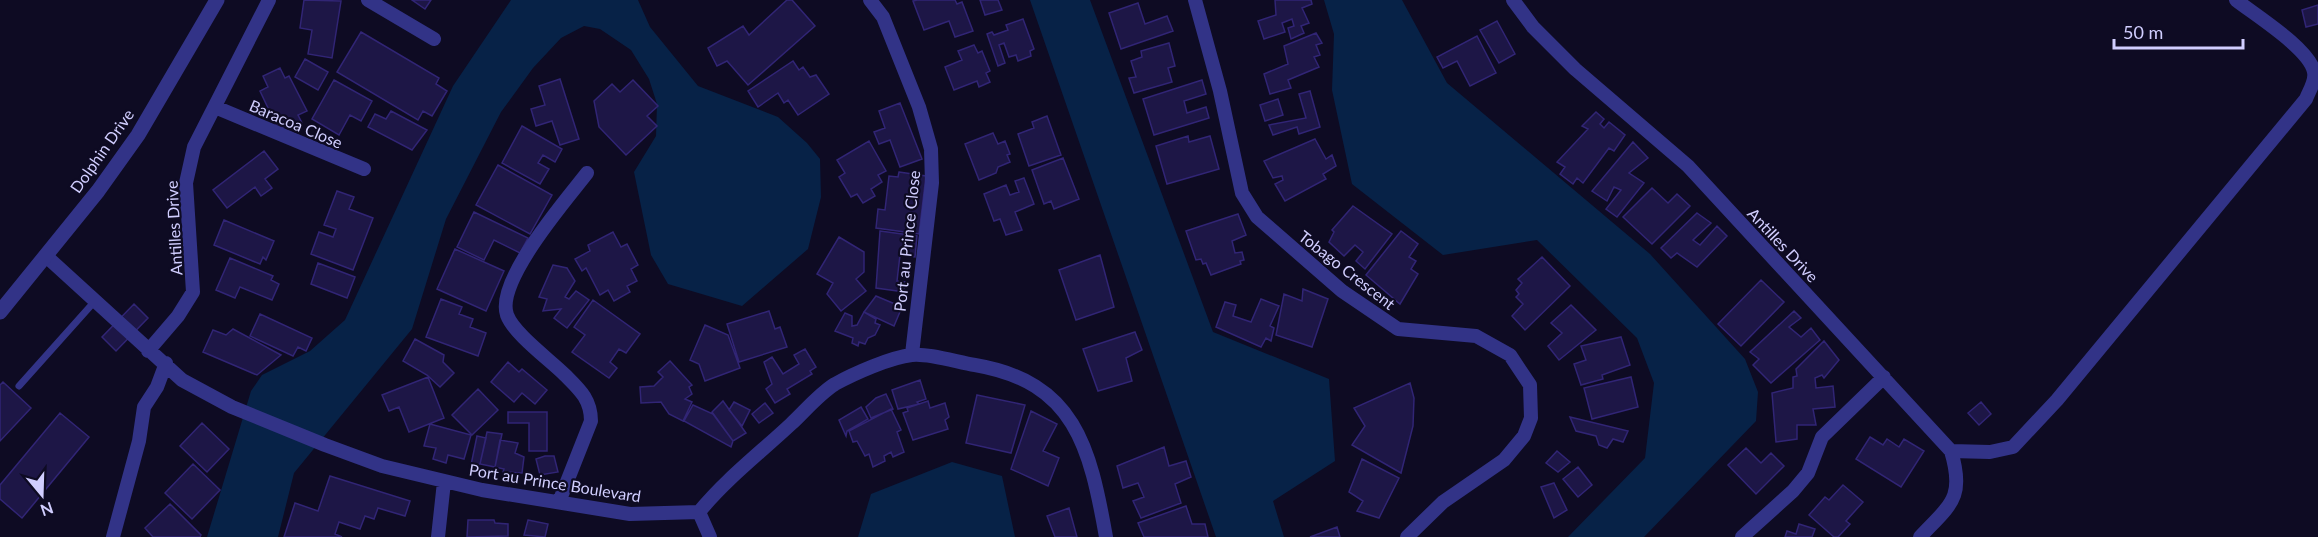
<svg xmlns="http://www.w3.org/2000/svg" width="2318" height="537" font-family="Lato,sans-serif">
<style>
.water{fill:#072247}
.building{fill:#1d1646;stroke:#312575;stroke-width:1.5}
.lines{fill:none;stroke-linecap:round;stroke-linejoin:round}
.service{stroke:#323387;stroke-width:7}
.minor{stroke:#323387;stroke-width:14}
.tertiary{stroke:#323387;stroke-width:15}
.labels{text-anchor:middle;stroke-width:4.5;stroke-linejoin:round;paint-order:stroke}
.street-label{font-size:16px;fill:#d1ceff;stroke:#0e0b23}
</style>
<rect width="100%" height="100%" fill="#0e0b23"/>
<path class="water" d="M511 0H638L650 27 698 86 778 117 807 143 820 159 821 197 808 249 742 306 668 284 651 255 634 172 656 136 657 104 649 79 631 50 600 29 584 26 561 38 533 68 501 112 446 219 412 329 294 473 278 537H207L251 391 262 375 310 351 345 320 453 86Z
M1030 0H1090L1213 332 1329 379 1335 461 1273 501 1284 537H1216Z
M1324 0H1402L1447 83 1650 254 1745 359 1758 392 1756 421 1644 537H1568L1645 458 1654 383 1637 338 1537 240 1443 255 1352 184 1332 90 1334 34Z
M952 462 1002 476 1015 537H858L871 494Z"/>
<path class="building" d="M304 0 341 1 332 58 308 54 312 30 300 28Z
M412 0H431L425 9Z
M787 0H792L815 26 748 85 727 61 717 66 708 48 743 26 749 35Z
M917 0H955L957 4 962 2 973 31 955 37 949 21 924 30 913 1Z
M980 0H998L1002 10 985 15Z
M1275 0H1311L1312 4 1302 8 1309 23 1301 26 1304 33 1291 39 1288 28 1294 26 1292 19 1282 23 1285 32 1264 39 1258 21 1276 15Z
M1138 3 1145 24 1167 16 1173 31 1121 49 1109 13Z
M2318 5V24L2306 27 2302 10Z
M1023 19 1034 49 1030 51 1031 56 1018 61 1016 55 1009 57 1004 43 999 45 1005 63 998 66 987 34 992 32 994 35 1008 30 1006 25Z
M1497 21 1515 54 1499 63 1480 30Z
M361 32 439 78 436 84 447 91 432 116 423 111 418 120 337 72Z
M1316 33 1322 43 1316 45 1320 55 1314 57 1319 67 1288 80 1291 88 1270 94 1264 74 1288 64 1284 46Z
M1477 36 1496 73 1470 86 1457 61 1443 68 1437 57Z
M1169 43 1175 66 1168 68 1172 82 1134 93 1129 78 1136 77 1131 61 1142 57 1141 51Z
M974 45 978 53 982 51 990 71 986 73 990 82 979 87 977 81 954 90 945 67 962 60 958 51Z
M305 59 328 72 318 90 295 77Z
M793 61 799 70 803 67 810 77 816 75 829 94 798 115 788 100 784 103 778 93 758 107 748 91Z
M280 68 285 78 289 76 307 111 298 115 302 123 292 128 290 124 278 129 260 91 268 87 263 76Z
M560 79 579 139 560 145 552 121 536 126 531 109 545 105 539 86Z
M334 80 372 101 361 121 350 115 339 135 312 119Z
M633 80 658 106 647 116 657 126 626 155 599 127 594 101 612 84 620 92Z
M1202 80 1206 94 1184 101 1187 113 1206 107 1209 118 1154 135 1143 99Z
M1310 91 1320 127 1299 134 1297 127 1273 135 1269 125 1306 118 1299 94Z
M1278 99 1283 115 1265 121 1260 105Z
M900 103 922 159 900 167 890 140 879 144 874 132 885 128 879 111Z
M391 111 427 130 412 150 368 127 375 114 386 119Z
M1596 112 1604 119 1600 124 1604 128 1609 122 1625 135 1614 151 1609 148 1583 183 1577 178 1573 184 1560 174 1565 167 1557 162 1588 129 1582 126Z
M1047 116 1061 155 1029 166 1018 134 1034 128 1032 122Z
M522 126 562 149 555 162 543 155 538 163 549 169 540 184 502 163Z
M993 133 998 144 1005 141 1010 154 1007 155 1010 162 998 167 996 173 979 180 965 144Z
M1188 136 1189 142 1210 136 1219 169 1167 184 1156 146Z
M1315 139 1326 159 1332 155 1336 166 1323 174 1326 179 1285 201 1275 184 1283 180 1282 176 1273 178 1264 161Z
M869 141 886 171 878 175 882 182 871 189 875 196 863 203 857 194 851 197 839 177 845 173 837 160Z
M1633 142 1648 158 1629 173 1644 183 1617 217 1606 209 1621 190 1614 187 1607 201 1592 191Z
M264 151 278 169 265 179 272 188 261 196 255 187 227 208 213 190Z
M1063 158 1079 199 1054 209 1051 201 1044 204 1032 170Z
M498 165 552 195 530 234 476 205Z
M899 172 926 176 919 234 876 228 878 209 885 210 889 176 898 177Z
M1024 178 1034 204 1015 212 1022 230 1006 235 1000 219 994 221 984 194 1006 185 1010 195 1019 192 1015 181Z
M1652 188 1668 203 1677 194 1690 206 1652 244 1623 217Z
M337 191 354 197 349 209 373 218 353 270 311 254 319 232 333 237 336 229 324 225Z
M1353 206 1392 234 1365 269 1356 261 1363 252 1355 245 1344 256 1329 242 1334 232 1332 230Z
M474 212 528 238 520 253 494 240 484 260 457 247Z
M1697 213 1711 223 1693 240 1700 245 1717 226 1727 236 1697 267 1677 253 1671 258 1661 248Z
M1238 214 1246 235 1232 241 1235 253 1242 252 1244 260 1240 261 1241 264 1211 275 1206 263 1203 264 1201 259 1196 260 1186 231Z
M224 220 274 241 266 260 263 257 260 264 214 245Z
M880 231 917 236 915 257 900 255 897 281 905 282 904 292 876 288Z
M1401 231 1418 244 1409 257 1416 261 1411 269 1418 274 1400 304 1366 275Z
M613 232 621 247 627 244 638 265 631 269 637 281 627 286 630 292 614 301 608 290 600 295 586 268 582 271 575 259 590 251 588 245Z
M839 237 864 252V272L856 279 866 291 841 311 827 294 833 283 817 274Z
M455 249 504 271 486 311 437 289Z
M1100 255 1114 307 1076 320 1059 270Z
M1542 257 1570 286 1525 330 1512 316 1523 304 1516 297 1519 294 1516 290 1522 283 1518 279Z
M230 258 273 276 271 280 279 284 272 300 240 287 235 298 216 290Z
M318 263 355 277 347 298 311 284Z
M553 265 567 268 575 281 565 297 569 299 576 291 589 300 567 328 554 318 561 309 543 311 547 299 539 297Z
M1761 280 1784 302 1741 346 1718 324Z
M1303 289 1328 299 1312 347 1276 335 1284 294 1302 301Z
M876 296 902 307 894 326 864 312Z
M441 299 462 307 459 314 473 319 470 327 486 333 478 356 426 337Z
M1261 299 1279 306 1270 326 1274 328 1271 341 1266 338 1261 347 1216 327 1225 302 1236 305 1233 316 1251 322Z
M593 300 640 334 626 353 619 349 610 362 617 368 609 378 572 352 585 335 574 327Z
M134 304 148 318 116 351 102 337Z
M1571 305 1596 330 1559 360 1548 346 1562 333 1551 323Z
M769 311 775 329 780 327 787 347 739 362 727 324Z
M1794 311 1801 318 1789 327 1801 337 1811 328 1820 340 1771 383 1753 365 1759 359 1750 352Z
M864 312 876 319 875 323 880 325 875 335 868 338 865 344 859 342 858 346 852 343 853 338 835 331 845 313 852 316V326L857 325Z
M260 314 312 338 306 351 298 347 293 356 250 336Z
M705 325 728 335 740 368 705 381 699 364 690 360Z
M233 329 281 355 257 375 203 352 213 330 226 335Z
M1135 332 1142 350 1126 358 1132 381 1098 391 1083 349Z
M1621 337 1630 365 1602 375 1603 379 1581 385 1574 364 1586 360 1581 346Z
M415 339 444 355 443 362 454 373 440 387 427 375 403 361Z
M1824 341 1839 360 1824 378 1822 375 1815 378 1816 388 1833 386 1835 407 1813 409 1816 425H1797V439L1776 442 1772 393 1793 388V377L1797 376 1796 369Z
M805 349 816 367 810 371 812 374 787 389 790 394 775 403 766 389 772 384 764 362 772 357 783 374 799 364 794 355Z
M670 361 692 385 689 387 692 394 685 399 692 402 683 421 669 414 661 402 641 403 640 387 654 386 663 377 658 372Z
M508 362 519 372 522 369 547 390 535 404 522 393 514 402 491 382Z
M428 377 444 418 409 432 399 407 389 411 382 395Z
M1631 377 1638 407 1592 419 1584 388Z
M920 380 926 399 917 402 919 404 898 409 892 390Z
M3 382 31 408 0 441V385Z
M1410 383 1414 398 1413 426 1401 473 1352 445 1365 426 1354 408Z
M478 389 498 410 472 435 452 415Z
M886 394 893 409 871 418 866 407 876 398Z
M977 395 1025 405 1011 453 966 443Z
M723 401 746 433 733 441 712 412Z
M928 401 930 408 945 403 949 417 945 420 948 429 913 440 903 413 908 411 907 408Z
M734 402 750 410 742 426 729 410Z
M1981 402 1991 414 1979 425 1968 413Z
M765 403 773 413 759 423 752 414Z
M693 405 713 414 733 441 731 447 684 421Z
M861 407 868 419 847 431 846 436 839 420Z
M891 409 901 430 897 432 904 452 893 457 891 452 884 456 885 461 873 467 869 454 865 456 857 441 853 442 849 431Z
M1031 411 1057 424 1043 451 1059 458 1048 486 1011 469Z
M508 412H547V451H529V423H508Z
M60 413 89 437 22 518 0 499V485Z
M1570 417 1628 431 1623 442 1613 439 1607 448 1599 445 1596 436 1576 431Z
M202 423 229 449 207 472 180 446Z
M430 424 471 435 464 459 448 455 446 463 433 459 436 448 424 446Z
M487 432 502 434 495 467 480 464Z
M477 436 486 438 480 464 476 466 471 465Z
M1870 437 1883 445 1887 439 1899 447 1904 439 1924 451 1901 487 1856 459Z
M500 440 518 443 515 453 524 457 522 473 503 472 504 469 495 467Z
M1164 447 1169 466 1186 461 1191 477 1175 484 1181 503 1141 518 1133 501 1144 497 1138 483 1123 488 1117 466Z
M1746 448 1761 463 1771 453 1784 466 1756 494 1728 465Z
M1557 451 1570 462 1558 472 1546 463Z
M545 456H554L558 472 540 475 536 459Z
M1362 459 1399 478 1379 518 1357 511 1363 501 1349 492Z
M193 464 220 490 192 519 165 493Z
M1578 467 1592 485 1578 497 1563 479Z
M330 476 410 501 405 516 378 508 374 519 365 516 360 529 339 522 335 534 342 537H284L295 503 318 511Z
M1554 483 1567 510 1554 518 1541 487Z
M1843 485 1863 502 1846 521 1850 524 1838 537H1834L1809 515 1825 497 1829 500Z
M170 504 201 535 200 537H153L145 528Z
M1186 506 1192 524H1205L1208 537H1144L1138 523Z
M1069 508 1077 537H1055L1047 516Z
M468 520H494L495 523 508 524V536L467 537Z
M528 520 548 524 545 537 524 535Z
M1799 524 1815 529 1812 537H1785L1787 531 1796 534Z
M1337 527 1340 537H1310Z"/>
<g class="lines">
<path class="service" d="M19 386 95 301"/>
<path class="minor" d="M368 0 434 39
M870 0 883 17 919 107 931 149 932 183 912 354
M1195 0 1220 91 1242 193 1257 217 1342 291 1398 329 1476 336 1510 355 1530 385 1531 418 1524 436 1504 460 1443 502 1407 537
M1513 0 1533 27 1575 69 1688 166 1951 451C1965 498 1951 504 1920 537
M215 107 364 169
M46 256 182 380 232 407 325 445 382 466 482 490 630 514 699 512C726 479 760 453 791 424 805 411 819 394 835 384 853 374 891 357 912 355 928 353 957 362 975 365 1075 382 1090 447 1106 537
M148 351 178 316 193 292 186 183 194 147 269 0
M1951 451 1990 452 2013 447 2057 400 2306 99C2309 91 2316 81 2314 72 2310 49 2255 15 2236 0
M559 502 591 421C591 399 579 389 565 375 550 360 514 334 507 315 495 281 567 199 587 173
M699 512 710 537
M113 537 139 441 144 407 157 387 166 363
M438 537 444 482
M1742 537 1793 491 1808 473 1822 437 1884 377"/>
<path class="tertiary" d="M0 312 98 191 138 135 217 0"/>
</g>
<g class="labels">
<g class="street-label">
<text transform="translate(296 124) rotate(23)" y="6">Baracoa Close</text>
<text transform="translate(102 151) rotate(-55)" y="6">Dolphin Drive</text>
<text transform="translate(174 228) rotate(-93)" y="6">Antilles Drive</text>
<text transform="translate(907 241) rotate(-84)" y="6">Port au Prince Close</text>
<text transform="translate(1783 245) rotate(47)" y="6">Antilles Drive</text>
<text transform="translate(1347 270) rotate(38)" y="6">Tobago Crescent</text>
<text transform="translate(555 483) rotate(9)" y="6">Port au Prince Boulevard</text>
</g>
</g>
<g transform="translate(42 495) rotate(161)" stroke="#0e0b23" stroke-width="4.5" paint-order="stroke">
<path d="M0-4.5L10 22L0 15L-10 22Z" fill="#d1ceff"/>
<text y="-9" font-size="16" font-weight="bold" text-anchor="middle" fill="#d1ceff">N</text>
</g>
<path d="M2114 39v9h129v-9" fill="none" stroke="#d1ceff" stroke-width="3"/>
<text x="2123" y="39" font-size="18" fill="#d1ceff" stroke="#0e0b23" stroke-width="4.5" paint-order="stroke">50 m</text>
</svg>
